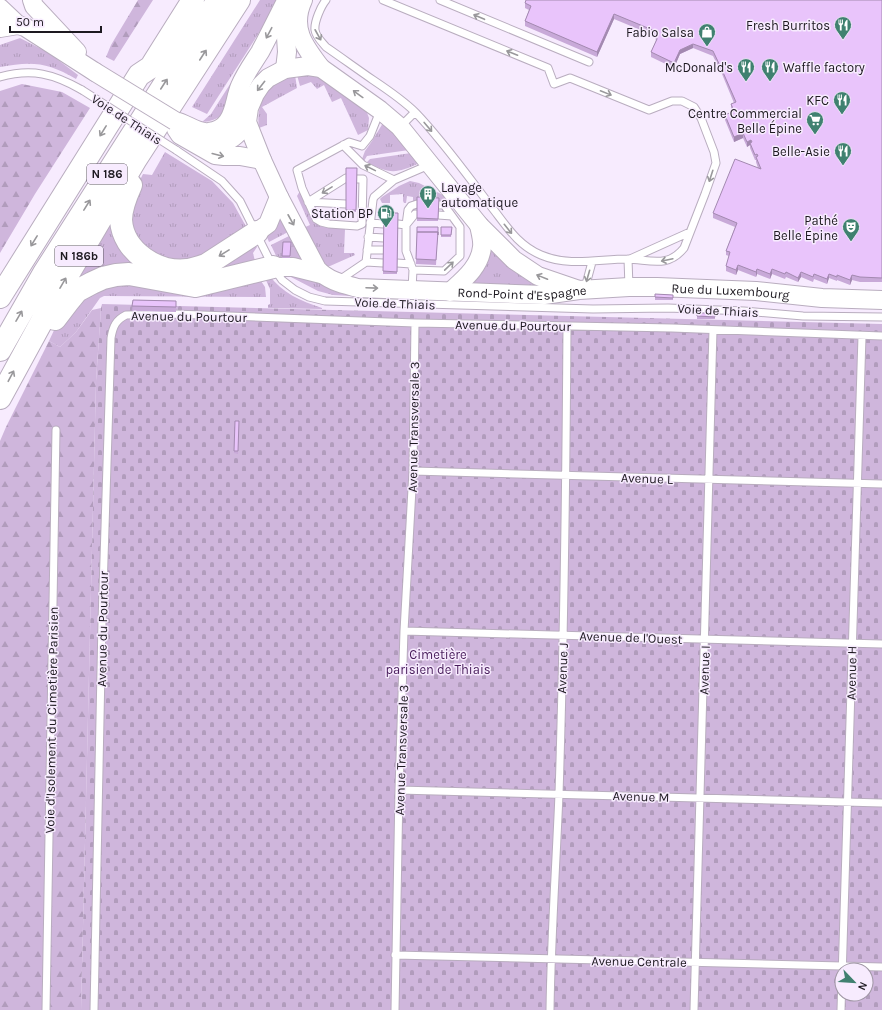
<svg xmlns="http://www.w3.org/2000/svg" width="882" height="1010" font-family="Karla,sans-serif">
<style>
.grass{fill:url(#grass-tufts)}
.forest{fill:url(#forest-firs)}
.cemetery{fill:url(#cemetery-stones);fill-rule:evenodd}
.lines{fill:none;stroke-linecap:round;stroke-linejoin:round}
.service-casing{stroke:#b9adbf;stroke-width:9}
.tertiary-casing{stroke:#b9adbf;stroke-width:20}
.trunk-casing{stroke:#b9adbf;stroke-width:24}
.service{stroke:#fff;stroke-width:7}
.tertiary{stroke:#fff;stroke-width:18}
.trunk{stroke:#fff;stroke-width:22}
.service-bridge-casing{stroke:#b9adbf;stroke-width:9;stroke-linecap:butt}
.tertiary-bridge-casing{stroke:#b9adbf;stroke-width:20;stroke-linecap:butt}
.service-bridge{stroke:#fff;stroke-width:7}
.tertiary-bridge{stroke:#fff;stroke-width:18}
.wall{fill:#c8a9d8}
.shaded-wall{fill:#a389b0}
.building{fill:#e9c4fb;stroke:#a389b0}
.oneway{stroke:#99989b}
.labels{text-anchor:middle;stroke-width:3;stroke-linejoin:round;paint-order:stroke}
.shield{fill:#f7ebfe;stroke:#5e5863;stroke-width:1}
.shield-label{font-size:12px;font-weight:bold;fill:#1d1920}
.poi-label{font-size:13px;fill:#1d1920;stroke:#f7ebfe;text-anchor:end}
.street-label{font-size:13px;fill:#1d1920;stroke:#f7ebfe}
.park-label{font-size:13px;fill:#471b5a;stroke:#f7ebfe}
</style>
<defs>
<pattern id="grass-tufts" width="24" height="20" patternUnits="userSpaceOnUse"><rect width="24" height="20" fill="#cfb6dc"/><path d="M3 7l-1-3M5 7V3M7 7l1-3M15 17l-1-3M17 17v-4M19 17l1-3" fill="none" stroke="#b19cbc"/></pattern>
<pattern id="forest-firs" width="22" height="20" patternUnits="userSpaceOnUse"><rect width="22" height="20" fill="#cfb6dc"/><path d="M5 1l3.5 6h-7zM16 11l3.5 6h-7z" fill="#b19cbc"/></pattern>
<pattern id="cemetery-stones" width="16" height="16" patternUnits="userSpaceOnUse"><rect width="16" height="16" fill="#cfb6dc"/><path d="M2 7V4a2 2 0 0 1 4 0v3zM10 15v-3a2 2 0 0 1 4 0v3z" fill="#b19cbc"/></pattern>
</defs>
<rect width="100%" height="100%" fill="#f7ebfe"/>
<path class="grass" d="M260 0H280L207 114 192 107Z
M20 38 49 53 78 75 76 79C48 62 31 61 0 67V45Z
M253 48 223 115C216 119 210 122 202 122L211 114Z
M309 74 321 79 366 110 369 118 368 130 358 135 341 98 332 102 324 85 317 89 311 82 300 86 297 75Z
M295 75 297 88 262 107 267 114V125L259 128C256 109 263 91 280 80 285 77 290 76 295 75Z
M383 123 390 129 409 150 367 156 364 161 362 159 365 151 372 141Z
M165 152 212 181 233 203 248 230 202 258 167 262 132 238C130 208 129 201 143 174L152 175Z
M411 153 419 163C397 174 388 174 367 162L370 159Z
M410 181 419 183 443 195 453 207 451 208 446 204 439 203V201L413 203V197L407 196 406 203H404L403 201V194L390 195V203H382L380 199 382 197 399 186Z
M300 191 312 221 323 227 345 229 344 253H354L355 255 330 266H326L323 264 303 228 310 225 297 196Z
M280 214 288 232 269 242 266 235Z
M110 223 134 262 131 268 77 280Z
M291 235 303 260H278L271 245Z
M490 242 515 272 542 289 467 287Z
M256 246 257 247 253 253 255 261 198 275Z
M288 274 310 278 334 291 351 296 333 295 318 291 289 276Z
M269 275C282 293 301 301 322 308V309L268 308V305L270 304V289L264 276Z
M259 278 265 287 266 297 104 296 100 298 76 332 60 347 49 341 56 326 79 297 106 282Z"/>
<path class="forest" d="M138 0H153L114 61 106 57 111 45Z
M22 84 62 92 90 108 35 194 0 253V91Z
M101 308 96 381 81 1010H0V441L6 427 49 341 60 347 76 332 92 310Z"/>
<path class="cemetery" d="M102 304 882 324V1010H81L96 381 101 308ZM842 970H866V994H842Z"/>
<g class="lines">
<g class="service-casing">
<path id="service" d="M326 0C321 6 314 22 315 30 316 37 322 42 326 47 342 58 357 69 373 80 388 90 403 100 416 113 442 140 467 175 490 205 506 225 517 245 541 255 569 267 599 259 628 259 651 260 668 268 684 248L705 194 716 163 714 152 701 118 694 107 682 101H672L649 110 570 78 554 84 548 68 383 0
M440 0 589 62
M0 77C32 68 54 74 82 90
M400 127 415 112
M343 145 363 165 394 180 429 165
M176 150 222 181 240 201 273 267 282 280 295 290 309 297 325 301 593 309 668 308 744 311 803 316 882 317
M356 179H363L362 224 357 226 329 224 321 222 316 219 302 188 297 170 349 142 362 146 370 136 380 111
M308 202 346 178
M308 202 346 204
M439 205H444L452 216
M370 223 384 224
M398 224 406 225
M406 225 415 214H417
M368 237 384 238
M367 250H384
M628 259 629 287
M630 259 690 232
M366 262 373 200 374 197 394 180
M397 263 411 264
M413 270 444 271 460 256V227L452 216 438 215
M338 281 366 262 383 263
M585 288 592 262
M412 289 413 270 406 251V225L408 210 411 206 417 204
M413 471 882 484
M404 631 882 644
M399 790 882 803
M395 955 882 967
M46 1010 56 430
M94 1010 102 622 111 338C113 326 116 320 126 315L174 314 415 323 672 328 882 336
M395 1010 399 790 404 631 413 471 415 323
M550 1010C551 938 556 866 559 794 564 638 566 482 567 327
M694 1010 713 330
M841 1010 862 336"/>
</g>
<g class="tertiary-casing">
<g id="tertiary">
<path d="M32 0 34 6 77 52"/>
<path d="M303 0C290 28 304 46 321 68"/>
<path d="M0 8 18 25"/>
<path d="M0 28 18 25 25 27 95 72"/>
<path d="M285 69 287 52 285 22 289 7"/>
<path d="M202 132C223 148 233 142 247 122"/>
<path d="M262 160 240 156H224L215 155 180 135 176 129 175 121C186 123 198 134 209 132 216 131 224 127 228 121 235 111 235 98 240 86 245 74 253 63 260 52 268 37 276 21 284 5L289 0"/>
<path d="M257 232 268 224 279 197"/>
<path d="M273 267H293L321 274"/>
<path id="s1" d="M579 290 538 276 514 260 479 225 400 127 380 110 321 68 308 66 285 69 268 78 261 85 255 94 249 108 247 122 262 160 279 197 317 269C328 281 343 284 358 288L544 295 579 290 629 287H657L756 291 822 298 882 300"/>
<path d="M450 292C463 280 480 267 482 247 483 240 480 231 479 225"/>
</g>
</g>
<g class="trunk-casing">
<path id="trunk" d="M131 185C126 196 121 208 121 220 123 252 158 274 188 270 194 269 200 267 206 265L257 232
M0 297 139 75 151 67 154 62 193 0
M55 319 68 302 77 291 92 283 103 278 116 275 129 274 195 286 273 267
M0 350 44 273 218 0
M0 398 60 288 136 159 239 0"/>
</g>
<use href="#service" class="service"/>
<use href="#tertiary" class="tertiary"/>
<use href="#trunk" class="trunk"/>
<g class="service-bridge-casing">
<path id="service-bridge" d="M82 90 176 150"/>
</g>
<g class="tertiary-bridge-casing">
<path id="tertiary-bridge" d="M95 72 175 121"/>
</g>
<use href="#service-bridge" class="service-bridge"/>
<use href="#tertiary-bridge" class="tertiary-bridge"/>
</g>
<path class="wall" d="M882 0V282H860L852 280 850 285 837 280V281L829 278 827 284 814 279 813 282 801 277 798 282 786 277 785 279 772 274 770 279 757 274 756 277 738 270 736 275 726 271V266L729 256 726 255V251L735 227 713 218V213L758 168 756 162V160H755L750 148V145L747 147 743 138 734 142 725 120V115L733 112 731 109V104L734 103 722 74 713 56 693 48 680 54 674 68 651 57V52L656 41 655 36 614 19 597 57 525 26V21L529 10 525 8V3Z
M346 168H357L356 212H346Z
M417 197 439 198 438 221H417Z
M384 213H398L397 274H383Z
M417 227H438L436 265 416 264Z
M441 227H452L451 237H441Z
M283 242H291L290 258H282Z
M655 294 673 295V300H655Z
M133 300 176 301V312L132 311Z
M697 313H715V319H697Z
M235 421H239L238 454 234 453Z"/>
<path class="shaded-wall" d="M614 14V19L597 57V52Z
M693 44V48L680 54 674 68V63L680 50Z
M743 133V138L734 142V137Z
M751 140V145L750 143V145L747 147V142Z
M738 265V270L736 275V270Z
M757 269V274L756 277V272Z
M772 269V274L770 279V274Z
M801 272V277L798 282V278Z
M829 274V278L827 284V279Z
M852 275V280L850 285V280Z"/>
<path class="building" d="M526 0H882V278L860 277 852 275 850 280 837 275V277L829 274 827 279 814 274 813 277 801 272 798 278 786 272 785 274 772 269 770 274 757 269 756 272 738 265 736 270 726 266 730 252 726 251 737 223 713 213 735 159 761 169 756 157 758 156 757 154 755 155 750 143 752 142 751 140 747 142 743 133 734 137 725 115 734 111 731 104 736 102 722 70 713 51 693 44 680 50 674 63 651 52 657 39 655 31 614 14 597 52 525 21 531 6 525 3Z
M346 168H357L356 210H346Z
M417 197 439 198 438 219 417 218Z
M384 213H398L397 272 383 271Z
M417 227H438V235V232H417Z
M441 227H452L451 235H441Z
M417 232H438L436 260 416 259Z
M283 242H291L290 256H282Z
M655 294 673 295V298L655 297Z
M133 300 176 301V307L132 306Z
M697 313H715V317L697 316Z
M235 421H239L238 451H234Z"/>
<defs><path id="oneway-shaft" d="M-6 0H5M1.5-3L5.5 0L1.5 3" fill="none" stroke-width="1.6" stroke-linecap="round" stroke-linejoin="round"/></defs>
<g class="oneway">
<use href="#oneway-shaft" transform="translate(479 17) rotate(-157)"/>
<use href="#oneway-shaft" transform="translate(269 33) rotate(118)"/>
<use href="#oneway-shaft" transform="translate(318 35) rotate(61)"/>
<use href="#oneway-shaft" transform="translate(512 53) rotate(-158)"/>
<use href="#oneway-shaft" transform="translate(203 55) rotate(-57)"/>
<use href="#oneway-shaft" transform="translate(164 84) rotate(-57)"/>
<use href="#oneway-shaft" transform="translate(261 86) rotate(128)"/>
<use href="#oneway-shaft" transform="translate(606 93) rotate(22)"/>
<use href="#oneway-shaft" transform="translate(358 94) rotate(-144)"/>
<use href="#oneway-shaft" transform="translate(428 127) rotate(50)"/>
<use href="#oneway-shaft" transform="translate(103 131) rotate(122)"/>
<use href="#oneway-shaft" transform="translate(218 155) rotate(14)"/>
<use href="#oneway-shaft" transform="translate(370 168) rotate(-154)"/>
<use href="#oneway-shaft" transform="translate(711 176) rotate(108)"/>
<use href="#oneway-shaft" transform="translate(327 190) rotate(148)"/>
<use href="#oneway-shaft" transform="translate(87 205) rotate(-58)"/>
<use href="#oneway-shaft" transform="translate(291 220) rotate(61)"/>
<use href="#oneway-shaft" transform="translate(508 229) rotate(51)"/>
<use href="#oneway-shaft" transform="translate(34 241) rotate(122)"/>
<use href="#oneway-shaft" transform="translate(224 253) rotate(148)"/>
<use href="#oneway-shaft" transform="translate(667 260) rotate(168)"/>
<use href="#oneway-shaft" transform="translate(449 266) rotate(-44)"/>
<use href="#oneway-shaft" transform="translate(588 276) rotate(106)"/>
<use href="#oneway-shaft" transform="translate(542 277) rotate(-158)"/>
<use href="#oneway-shaft" transform="translate(63 283) rotate(-60)"/>
<use href="#oneway-shaft" transform="translate(372 288) rotate(2)"/>
<use href="#oneway-shaft" transform="translate(19 316) rotate(-60)"/>
<use href="#oneway-shaft" transform="translate(11 376) rotate(-62)"/>
</g>
<defs>
<g id="restaurant-pin" transform="scale(0.9)"><path d="M0 17L-7.5 6A9.5 9.5 0 1 1 7.5 6Z" fill="#408170" stroke="#f7ebfe"/><path d="M-5-6h1v4h1v-4h1v4h1v-4h1v5L-1.5 .5V6h-2V.5L-5-1ZM5-6V6H3V1.5H1.5Q1.5-4 5-6Z" fill="#fff"/></g>
<g id="shop-pin" transform="scale(0.9)"><path d="M0 17L-7.5 6A9.5 9.5 0 1 1 7.5 6Z" fill="#408170" stroke="#f7ebfe"/><path d="M-5-2.5h2.3a2.7 3.5 0 0 1 5.4 0H5L5.5 6h-11ZM-1.5-2.5h3a1.5 2.3 0 0 0-3 0Z" fill="#fff"/></g>
<g id="supermarket-pin" transform="scale(0.9)"><path d="M0 17L-7.5 6A9.5 9.5 0 1 1 7.5 6Z" fill="#408170" stroke="#f7ebfe"/><path d="M-6-5.5h2.5l.6 2H6L4.5 2H-2.5L-4.4-4H-6ZM-1.5 3.2a1.3 1.3 0 1 0 .1 0ZM3 3.2a1.3 1.3 0 1 0 .1 0Z" fill="#fff"/></g>
<g id="building-pin" transform="scale(0.9)"><path d="M0 17L-7.5 6A9.5 9.5 0 1 1 7.5 6Z" fill="#408170" stroke="#f7ebfe"/><path d="M-4-6H4V6H1V3H-1V6H-4ZM-2.5-4.3h1.7v1.8h-1.7ZM.8-4.3h1.7v1.8H.8ZM-2.5-1h1.7V.8h-1.7ZM.8-1h1.7V.8H.8Z" fill="#fff"/></g>
<g id="fuel-pin" transform="scale(0.9)"><path d="M0 17L-7.5 6A9.5 9.5 0 1 1 7.5 6Z" fill="#408170" stroke="#f7ebfe"/><path d="M-5.5-6h7V0h2V4h1.3V-2.5L3-4.5l.8-.8L6-3V5H2.5V1h-1V6h-7ZM-4.2-4.7v3.2H.2V-4.7Z" fill="#fff"/></g>
<g id="theatre-pin" transform="scale(0.9)"><path d="M0 17L-7.5 6A9.5 9.5 0 1 1 7.5 6Z" fill="#408170" stroke="#f7ebfe"/><path d="M-5-5.5Q0-4 5-5.5V0Q5 5 0 6Q-5 5-5 0ZM-3.3-2.5H-1v1.5H-3.3ZM1-2.5H3.3v1.5H1ZM-2.8 1Q0 5.5 2.8 1Z" fill="#fff"/></g>
</defs>
<g fill-rule="evenodd">
<use href="#restaurant-pin" x="843" y="25"/>
<use href="#shop-pin" x="707" y="32"/>
<use href="#restaurant-pin" x="746" y="67"/>
<use href="#restaurant-pin" x="770" y="67"/>
<use href="#restaurant-pin" x="842" y="100"/>
<use href="#supermarket-pin" x="815" y="120"/>
<use href="#restaurant-pin" x="843" y="151"/>
<use href="#building-pin" x="428" y="194"/>
<use href="#fuel-pin" x="386" y="213"/>
<use href="#theatre-pin" x="851" y="227"/>
</g>
<g class="labels">
<g class="shield">
<rect x="87" y="164" width="40" height="20" rx="3"/>
<rect x="55" y="246" width="48" height="20" rx="3"/>
</g>
<g class="shield-label">
<text x="107" y="178">N 186</text>
<text x="79" y="260">N 186b</text>
</g>
<g class="poi-label">
<text x="830" y="30">Fresh Burritos</text>
<text x="694" y="37">Fabio Salsa</text>
<text x="733" y="72">McDonald's</text>
<text x="783" y="72" text-anchor="start">Waffle factory</text>
<text x="829" y="105">KFC</text>
<text x="802" y="118">Centre Commercial<tspan x="802" dy="15">Belle Épine</tspan></text>
<text x="830" y="156">Belle-Asie</text>
<text x="441" y="192" text-anchor="start">Lavage<tspan x="441" dy="15">automatique</tspan></text>
<text x="373" y="218">Station BP</text>
<text x="838" y="225">Pathé<tspan x="838" dy="15">Belle Épine</tspan></text>
</g>
<g class="street-label">
<text transform="translate(127 119) rotate(33)" y="5">Voie de Thiais</text>
<text dy="5" stroke="none"><textPath href="#s1" startOffset="825">Rond-Point d'Espagne</textPath></text>
<text dy="5" stroke="none"><textPath href="#s1" startOffset="1034">Rue du Luxembourg</textPath></text>
<text transform="translate(395 303) rotate(2)" y="5">Voie de Thiais</text>
<text transform="translate(718 310) rotate(3)" y="5">Voie de Thiais</text>
<text transform="translate(189 316) rotate(1)" y="5">Avenue du Pourtour</text>
<text transform="translate(513 325) rotate(1)" y="5">Avenue du Pourtour</text>
<text transform="translate(413 427) rotate(-89)" y="5">Avenue Transversale 3</text>
<text transform="translate(647 478) rotate(2)" y="5">Avenue L</text>
<text transform="translate(102 629) rotate(-89)" y="5">Avenue du Pourtour</text>
<text transform="translate(631 637) rotate(2)" y="5">Avenue de l'Ouest</text>
<text transform="translate(562 668) rotate(-88)" y="5">Avenue J</text>
<text transform="translate(704 670) rotate(-88)" y="5">Avenue I</text>
<text transform="translate(851 673) rotate(-89)" y="5">Avenue H</text>
<text transform="translate(51 720) rotate(-89)" y="5">Voie d'Isolement du Cimetière Parisien</text>
<text transform="translate(401 750) rotate(-88)" y="5">Avenue Transversale 3</text>
<text transform="translate(641 796) rotate(2)" y="5">Avenue M</text>
<text transform="translate(639 961) rotate(1)" y="5">Avenue Centrale</text>
</g>
<g class="park-label">
<text x="438" y="659">Cimetière<tspan x="438" dy="15">parisien de Thiais</tspan></text>
</g>
</g>
<g transform="translate(854 982) rotate(115)"><circle r="19" fill="#f7ebfe" stroke="#a097a5"/>
<path d="M0-3L7 15L0 10L-7 15Z" fill="#408170"/>
<text y="-6" font-size="11" font-weight="bold" text-anchor="middle" fill="#1d1920">N</text>
</g>
<path d="M10 26v6h91v-6" fill="none" stroke="#1d1920" stroke-width="2"/>
<text x="16" y="26" font-size="12" fill="#1d1920" stroke="#f7ebfe" stroke-width="3" paint-order="stroke">50 m</text>
</svg>
